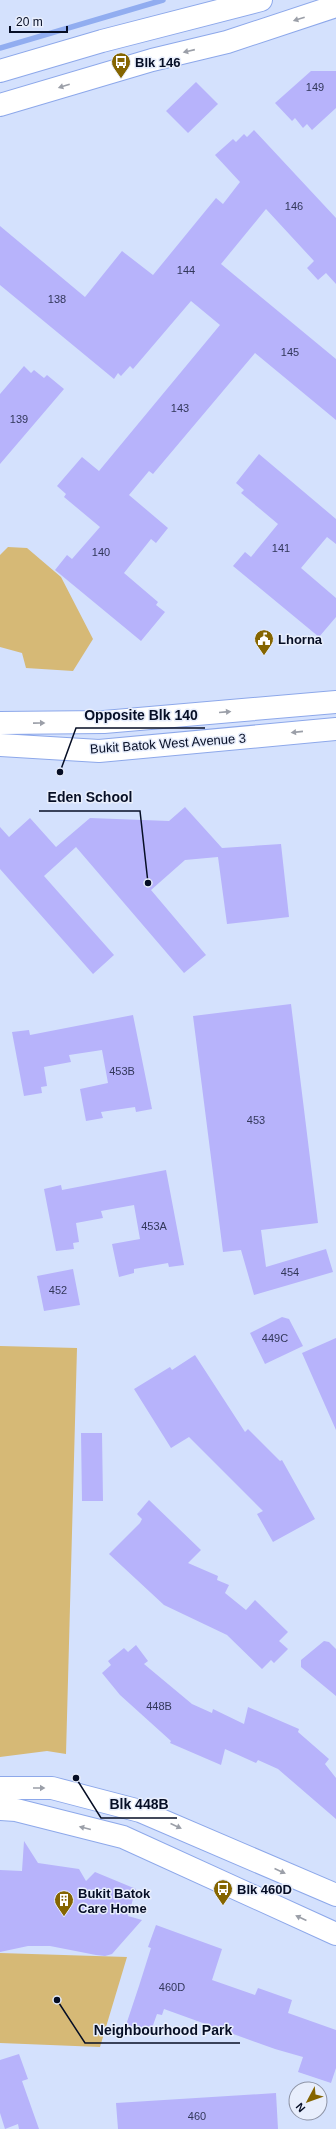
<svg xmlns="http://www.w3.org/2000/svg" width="336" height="2129" font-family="Arial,sans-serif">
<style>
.green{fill:#d6b976}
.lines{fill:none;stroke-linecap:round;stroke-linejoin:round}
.stream{stroke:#91adf0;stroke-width:5.5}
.building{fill:#b7b3fb}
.minor-casing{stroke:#8da8ea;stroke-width:24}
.major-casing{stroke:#8da8ea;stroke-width:24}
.minor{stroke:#fff;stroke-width:22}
.major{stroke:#fff;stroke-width:22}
.oneway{fill:#9b9fa8}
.labels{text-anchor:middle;stroke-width:3;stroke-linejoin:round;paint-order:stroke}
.number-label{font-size:11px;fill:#32375a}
.poi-label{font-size:13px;font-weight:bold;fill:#060e25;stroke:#e8eefc;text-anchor:start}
.street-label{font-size:13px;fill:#060e25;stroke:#e8eefc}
.leader{fill:none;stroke:#060e25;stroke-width:1.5}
.callout-dot{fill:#060e25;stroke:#e8eefc;stroke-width:1.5}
.callout-label{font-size:14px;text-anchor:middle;font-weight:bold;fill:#060e25;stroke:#e8eefc;stroke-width:3;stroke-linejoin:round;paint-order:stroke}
</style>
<rect width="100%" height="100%" fill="#d4e1fd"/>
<path class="green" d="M8 547 27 548 61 577 93 639 73 671 26 668 22 653 0 647V555Z
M0 1346 77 1348 66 1754 47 1751 0 1757Z
M0 1953 127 1957 100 2047 0 2043Z"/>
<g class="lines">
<path class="stream" d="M0 48 163 0"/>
</g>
<path class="building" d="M311 71H336V108L312 130 307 124 303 128 295 118 292 121 275 103Z
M196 82 218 104 188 133 166 111Z
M254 130 336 218V284L326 273 318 280 307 268 314 261 266 209 221 264 336 359V420L255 353 153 474 149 471 129 495 168 528 156 543 151 539 124 573 158 602 156 605 165 612 141 641 55 570 67 555 72 559 100 527 64 497 66 494 57 486 82 457 99 471 220 325 191 301 133 369 130 366 121 376 118 373 114 379 0 285V226L85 297 122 251 153 275 216 198 223 204 240 182 215 155 233 139 236 142 244 134 247 137Z
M24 366 31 373 34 370 44 378 47 375 64 389 0 464V394Z
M259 454 336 519V544L327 537 301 568 336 598V617L319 637 233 566 245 552 251 557 278 524 241 493 244 490 236 483Z
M185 807 222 848 281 844 289 917 227 924 218 857 185 860 151 890 206 955 184 973 76 847 44 876 114 955 93 974 0 869V827L9 837 30 818 56 847 90 818 169 821Z
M291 1004 318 1223 261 1230 266 1267 326 1249 333 1272 254 1295 241 1250 223 1252 193 1016Z
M133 1015 152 1109 136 1112 135 1107 101 1112 103 1118 86 1121 80 1089 108 1083 102 1050 69 1055 71 1062 44 1067 47 1086 41 1087 42 1093 24 1096 12 1032 29 1030 30 1035Z
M166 1170 184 1265 169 1267 168 1263 134 1269V1273L119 1277 112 1244 140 1239 134 1205 101 1211 103 1218 76 1223 79 1242 73 1243 74 1249 56 1251 44 1189 61 1185 62 1190Z
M73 1269 80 1305 44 1311 37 1276Z
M282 1317 289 1319 303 1346 265 1364 250 1333Z
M336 1338V1430L302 1353Z
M195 1355 245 1432 248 1429 280 1461 282 1460 315 1519 273 1542 257 1514 263 1511 189 1437 171 1448 134 1389 170 1367 172 1370Z
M81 1433H102L103 1501H82Z
M149 1500 201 1550 188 1563 218 1576 217 1580 229 1585 225 1593 246 1610 255 1600 288 1632 279 1641 288 1649 274 1663 271 1660 262 1669 227 1635 164 1605 109 1554 140 1523 142 1519 137 1514Z
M324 1641 329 1642 336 1649V1696L301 1667V1660Z
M136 1645 148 1661 144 1664 192 1704 212 1713 213 1709 244 1724 248 1707 299 1729 298 1732 329 1759 325 1764 336 1778V1819L278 1769 258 1760 256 1763 225 1749 221 1765 170 1743 171 1741 120 1695 102 1673 111 1665 108 1661 124 1648 128 1652Z
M24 1841 38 1863 79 1869 86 1881 95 1872 136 1889 128 1916 142 1920 112 1954 105 1956 96 1955 50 1946H28L0 1952V1870L22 1871Z
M156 1925 222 1949 212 1980 255 1995 258 1988 292 2000 288 2013 336 2030V2068L331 2083 298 2072 303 2057 275 2049 164 2009 162 2015 157 2014 152 2028 148 2027 145 2035 138 2033 137 2035 124 2031 139 1986 151 1948 148 1947Z
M19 2054 28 2079 22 2081 39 2129H19L18 2124 5 2129 0 2113V2060Z
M276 2093 278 2129H118L116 2103Z"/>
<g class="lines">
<g class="minor-casing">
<path id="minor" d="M0 1788H52L140 1811 336 1895
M0 1809 16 1810 123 1837 336 1934"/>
</g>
<g class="major-casing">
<path id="major" d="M0 71 102 41 261 0
M0 105 152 60 227 42 336 6
M0 723 104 722 336 702
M0 745 99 751 336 729"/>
</g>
<use href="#minor" class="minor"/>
<use href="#major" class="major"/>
</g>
<defs><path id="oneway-solid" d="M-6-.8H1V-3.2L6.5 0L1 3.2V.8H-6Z"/></defs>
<g class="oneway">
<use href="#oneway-solid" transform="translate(299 19) rotate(162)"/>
<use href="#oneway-solid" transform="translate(189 51) rotate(167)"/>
<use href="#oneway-solid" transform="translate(64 86) rotate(163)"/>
<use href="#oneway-solid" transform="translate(225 712) rotate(-5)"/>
<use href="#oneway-solid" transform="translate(39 723) rotate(-1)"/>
<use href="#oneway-solid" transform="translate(297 732) rotate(174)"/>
<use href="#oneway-solid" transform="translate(39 1788)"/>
<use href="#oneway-solid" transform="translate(176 1826) rotate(24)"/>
<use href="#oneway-solid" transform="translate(85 1828) rotate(-166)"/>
<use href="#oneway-solid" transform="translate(280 1871) rotate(24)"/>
<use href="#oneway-solid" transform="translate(301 1918) rotate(-155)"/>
</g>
<defs>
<g id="bus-pin" transform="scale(1)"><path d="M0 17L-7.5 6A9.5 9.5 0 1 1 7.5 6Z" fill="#856500" stroke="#e8eefc"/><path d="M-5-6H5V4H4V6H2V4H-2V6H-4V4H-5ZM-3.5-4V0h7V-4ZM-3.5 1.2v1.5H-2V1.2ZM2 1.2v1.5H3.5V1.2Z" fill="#fff"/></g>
<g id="civic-pin" transform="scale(1)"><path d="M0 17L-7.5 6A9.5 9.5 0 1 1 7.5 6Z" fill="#856500" stroke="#e8eefc"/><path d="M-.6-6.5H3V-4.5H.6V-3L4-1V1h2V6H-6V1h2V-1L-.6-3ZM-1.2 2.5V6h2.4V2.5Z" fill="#fff"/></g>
<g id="building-pin" transform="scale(1)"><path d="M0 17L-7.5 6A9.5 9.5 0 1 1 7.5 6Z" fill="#856500" stroke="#e8eefc"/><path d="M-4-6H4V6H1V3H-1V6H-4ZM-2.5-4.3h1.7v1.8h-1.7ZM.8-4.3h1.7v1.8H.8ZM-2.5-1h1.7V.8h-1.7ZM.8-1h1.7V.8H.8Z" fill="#fff"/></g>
</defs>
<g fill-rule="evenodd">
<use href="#bus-pin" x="121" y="62"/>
<use href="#civic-pin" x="264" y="639"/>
<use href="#bus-pin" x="223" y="1889"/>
<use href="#building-pin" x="64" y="1900"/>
</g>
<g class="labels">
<g class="number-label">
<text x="315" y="91">149</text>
<text x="294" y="210">146</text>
<text x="186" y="274">144</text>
<text x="57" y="303">138</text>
<text x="290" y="356">145</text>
<text x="180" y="412">143</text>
<text x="19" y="423">139</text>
<text x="281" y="552">141</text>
<text x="101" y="556">140</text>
<text x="122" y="1075">453B</text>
<text x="256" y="1124">453</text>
<text x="154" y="1230">453A</text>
<text x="290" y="1276">454</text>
<text x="58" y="1294">452</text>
<text x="275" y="1342">449C</text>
<text x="159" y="1710">448B</text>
<text x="172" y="1991">460D</text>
<text x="197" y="2120">460</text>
</g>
<g class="poi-label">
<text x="135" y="67">Blk 146</text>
<text x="278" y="644">Lhorna</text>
<text x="237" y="1894">Blk 460D</text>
<text x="78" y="1898">Bukit Batok<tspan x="78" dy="15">Care Home</tspan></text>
</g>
<g class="street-label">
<text transform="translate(168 743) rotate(-4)" y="5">Bukit Batok West Avenue 3</text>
</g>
</g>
<path class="leader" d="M60 772L76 728H205M148 883L140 811H39M76 1778L101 1818H177M57 2000L85 2043H240"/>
<g class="callout-dot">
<circle cx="60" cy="772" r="4"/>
<circle cx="148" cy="883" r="4"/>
<circle cx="76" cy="1778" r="4"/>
<circle cx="57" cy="2000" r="4"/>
</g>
<g class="callout-label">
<text x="141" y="720">Opposite Blk 140</text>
<text x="90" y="802">Eden School</text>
<text x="139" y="1809">Blk 448B</text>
<text x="163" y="2035">Neighbourhood Park</text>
</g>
<g transform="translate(308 2101) rotate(229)"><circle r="19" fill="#e8eefc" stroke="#8e94a6"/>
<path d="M0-3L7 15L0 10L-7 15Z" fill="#856500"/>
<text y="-6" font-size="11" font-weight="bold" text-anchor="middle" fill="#060e25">N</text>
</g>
<path d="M10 26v6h57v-6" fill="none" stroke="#060e25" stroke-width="2"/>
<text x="16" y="26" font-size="12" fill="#060e25" stroke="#e8eefc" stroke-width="3" paint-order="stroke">20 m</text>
</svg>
